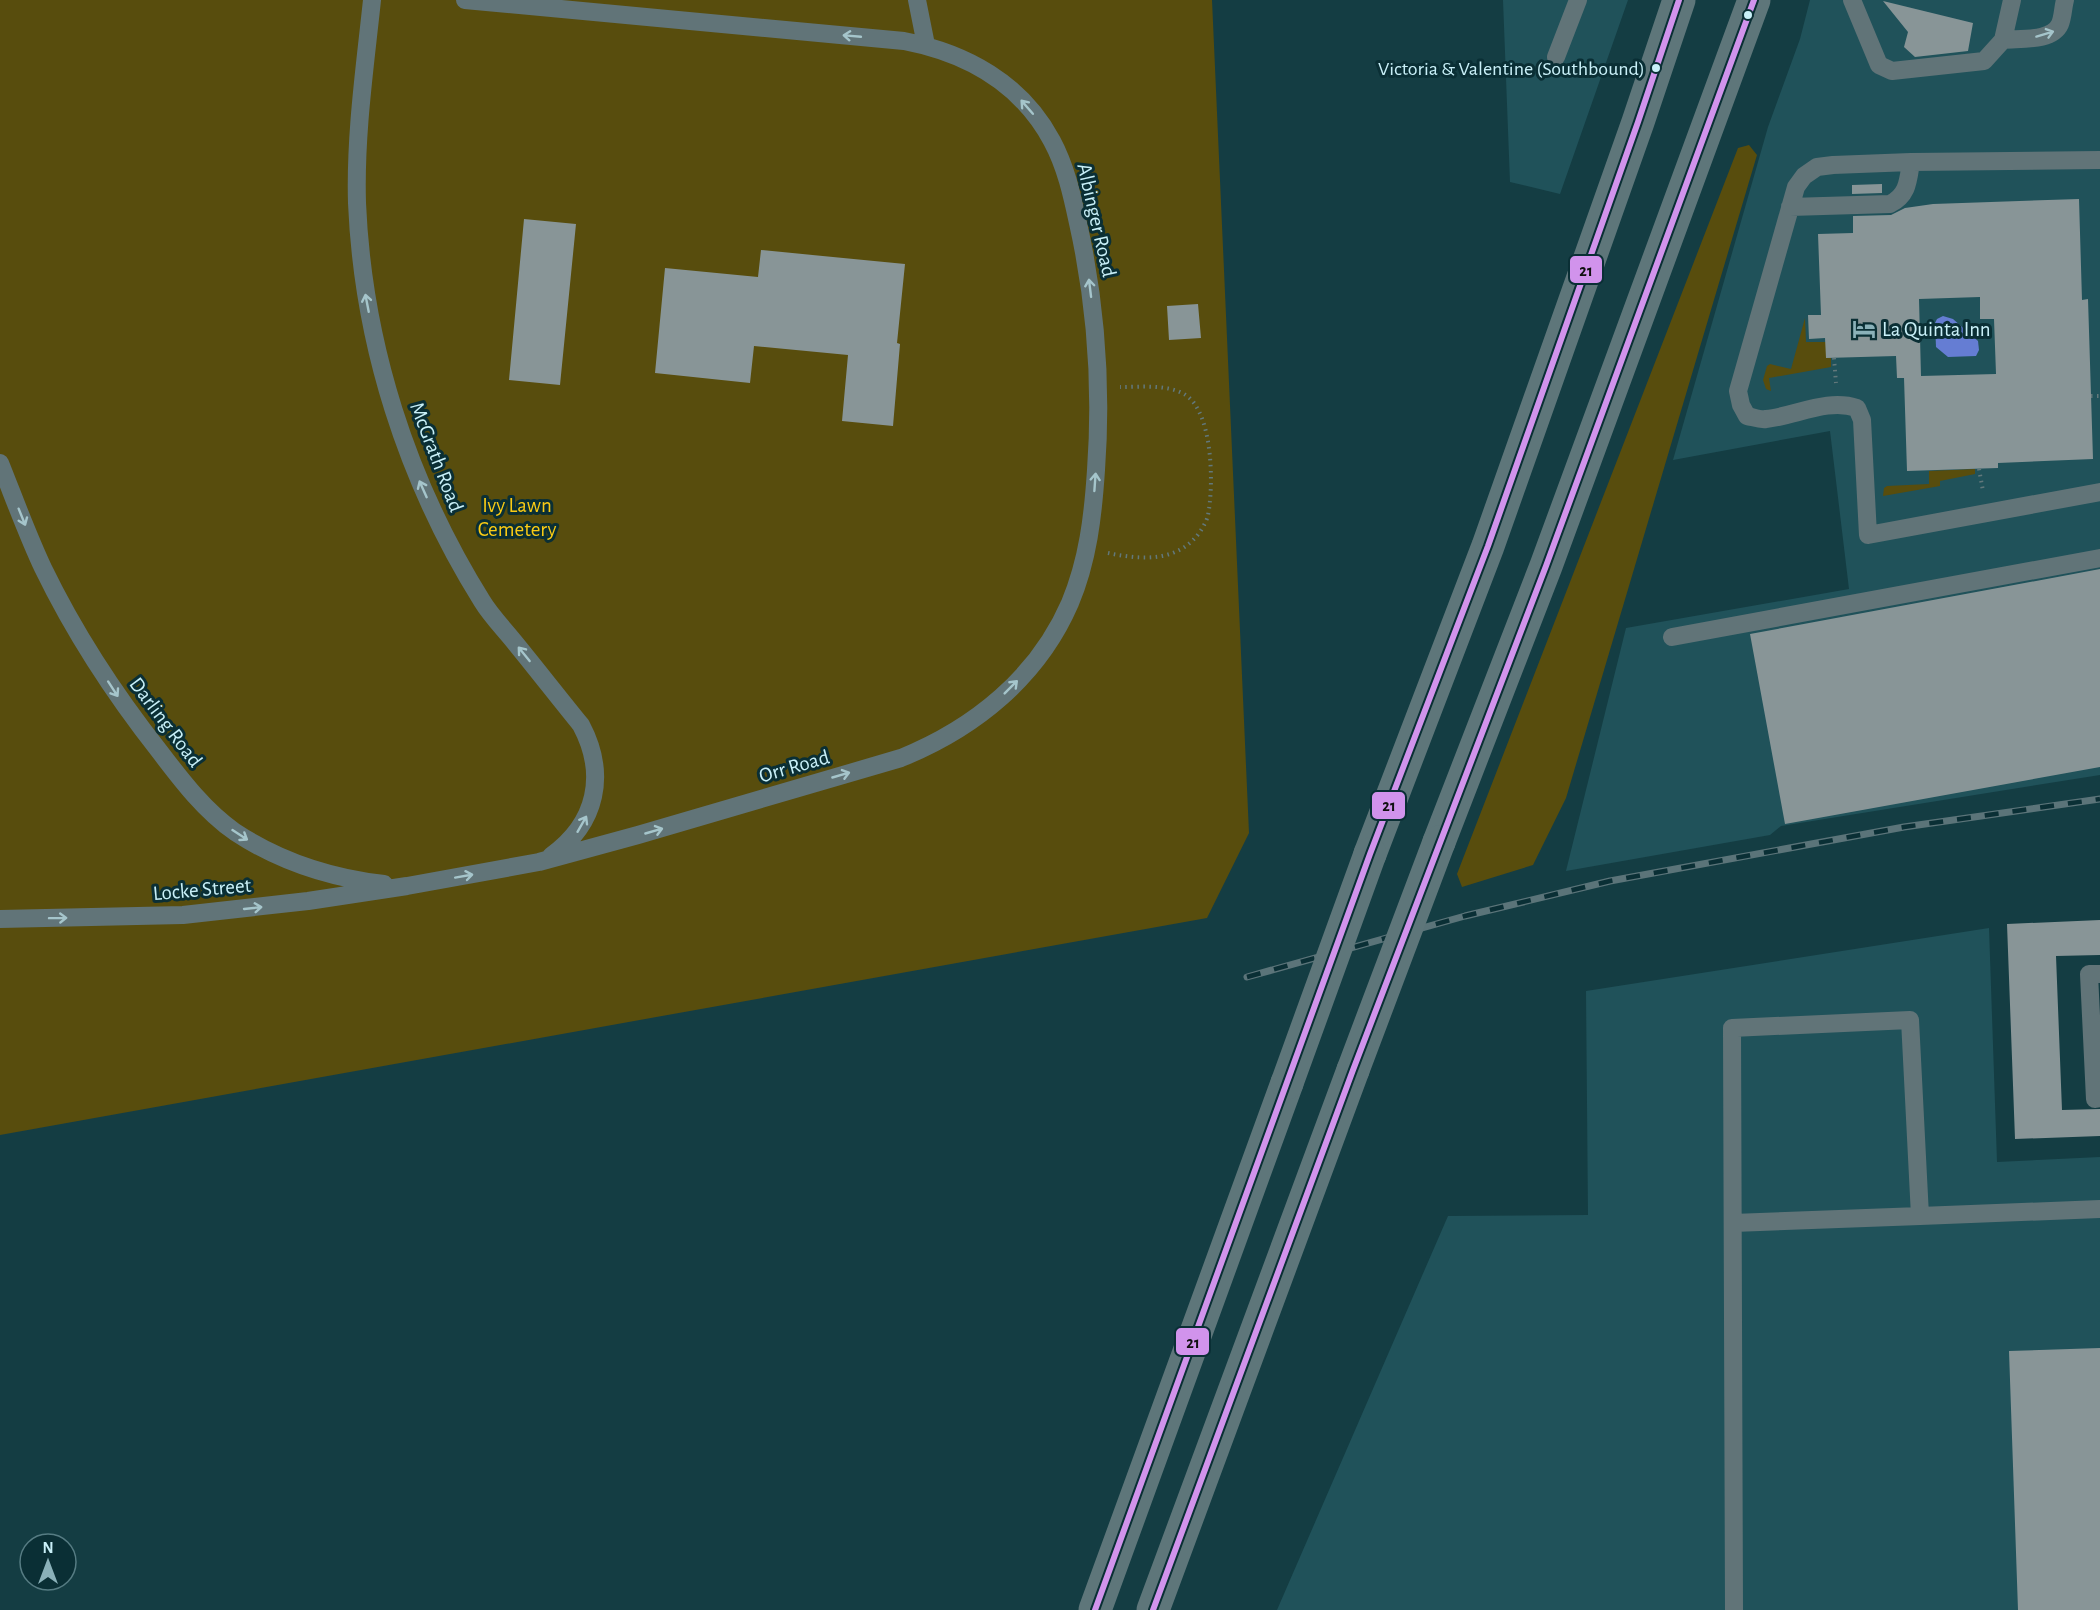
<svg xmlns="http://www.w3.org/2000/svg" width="2100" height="1610" font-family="'Alegreya Sans',sans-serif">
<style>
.built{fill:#20525a}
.green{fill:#584d0d}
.water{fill:#657dd3}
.building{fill:#889597;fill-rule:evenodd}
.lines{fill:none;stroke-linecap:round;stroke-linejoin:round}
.path{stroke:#62787b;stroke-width:4;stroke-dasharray:1.5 4.5;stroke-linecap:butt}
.lane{stroke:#617478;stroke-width:18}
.secondary{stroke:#5e767a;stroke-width:33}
.rail-casing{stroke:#5b7479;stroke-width:7}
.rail{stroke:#0a2f35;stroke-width:4.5;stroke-dasharray:14;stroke-linecap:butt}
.secondary-bridge{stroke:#5e767a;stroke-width:33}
.bus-1-casing{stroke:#0a2f35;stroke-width:10}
.bus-1{stroke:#d193ec;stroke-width:6}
.oneway{stroke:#a5c5cb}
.bus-dot{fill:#c9f0f8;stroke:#0a2f35;stroke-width:2}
.labels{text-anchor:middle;stroke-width:6;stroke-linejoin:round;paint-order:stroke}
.bus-label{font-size:20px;fill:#c9f0f8;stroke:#0a2f35;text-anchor:end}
.street-label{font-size:21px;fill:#c9f0f8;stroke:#0a2f35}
.poi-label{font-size:21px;fill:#c9f0f8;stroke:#0a2f35;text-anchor:start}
.park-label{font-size:21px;fill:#facb14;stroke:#0a2f35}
.line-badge{stroke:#0a2f35;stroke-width:2}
.pale-badge-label{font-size:16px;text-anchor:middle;font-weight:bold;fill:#111}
</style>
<rect width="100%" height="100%" fill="#143d43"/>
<path class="built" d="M1503 0H1628L1560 194 1510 182Z
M1810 0H2100V775L1781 826 1770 835 1566 871 1626 628 1849 589 1830 431 1673 460 1768 127 1800 39Z
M1989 928 1997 1162 2100 1157V1610H1277L1448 1216 1588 1215 1586 991Z"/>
<path class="green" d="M0 0H1212L1249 833 1207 918 0 1135Z
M1749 145 1757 155 1566 798 1533 865 1462 887 1457 874 1738 148Z
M1805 318 1806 342H1826V358H1831V367L1769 378 1771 391 1766 389 1763 380 1767 366 1770 364 1791 369Z
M1975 469V474L1940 481V486L1883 496 1884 488 1887 486 1929 484V471Z"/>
<path class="water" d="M1943 316 1953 319 1978 341 1979 350 1976 356 1948 357 1936 347 1935 323 1937 319Z"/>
<path class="building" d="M1883 1 1973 23 1968 51 1915 57 1904 47 1908 32Z
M1882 184V193L1852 194V185Z
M2079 199 2082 300 2088 299 2093 459 1998 463V468L1907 471 1904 378H1897L1896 356 1826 358 1825 338 1809 339 1808 315H1821L1818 234 1853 233V216L1891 215 1905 208 1933 204ZM1980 297V319H1994L1996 374 1921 376 1919 299Z
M524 219 576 224 560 385 509 380Z
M761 250 905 264 897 343 900 344 893 426 842 421 848 355 754 346 750 383 655 373 665 268 758 277Z
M1198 304 1201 338 1169 340 1167 306Z
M2100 569V767L1785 824 1750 634Z
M2100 920V955L2056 956 2062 1110 2100 1109V1136L2015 1139 2007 924Z
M2100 1348V1610H2018L2009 1351Z"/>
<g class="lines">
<path class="path" d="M1834 358 1836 383
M2091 396H2100
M1979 469 1983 491
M1108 553C1137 559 1172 563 1195 538 1200 533 1207 521 1208 515 1214 485 1213 410 1184 394 1166 384 1140 387 1120 387"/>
<path class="lane" d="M372 0C365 67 355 135 357 203 363 344 407 481 482 601 491 616 505 630 516 644 538 671 559 698 581 725 607 774 597 823 551 856
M917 0 926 45
M1852 0 1879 65 1892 71 1984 61 2003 40 2012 0
M2003 40C2019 38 2052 42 2060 24 2063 17 2063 7 2065 0
M1556 57 1578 0
M2100 160 1911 162 1833 165 1817 167 1804 176 1796 187 1738 391 1741 405 1747 416C1753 417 1760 420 1766 419 1796 416 1827 398 1857 408L1862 420 1868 535 2100 492
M1790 207 1890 204C1908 195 1908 181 1911 162
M0 463C14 498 27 534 43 568 75 634 115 695 160 752 182 781 205 811 235 832 279 861 331 878 384 884
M1672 637 2100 558
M0 919 183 915 308 901 407 886 539 862 638 835 901 758C975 728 1038 677 1070 603 1088 560 1093 516 1096 470 1102 387 1096 304 1078 223 1072 195 1066 167 1052 141 1021 83 966 53 904 41L465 0
M2100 974H2089L2095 1099 2100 1098
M1733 1223 1920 1216
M1734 1610 1732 1028 1910 1020 1920 1216 2100 1209"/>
<path class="secondary" d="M1439 842 1546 566 1754 0
M1370 854 1488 546 1638 122 1679 0
M1095 1610 1287 1083
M1153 1610 1353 1070"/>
<g class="rail-casing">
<path id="rail" d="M1247 977 1465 916 1610 881 1904 827 2100 799"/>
</g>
<use href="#rail" class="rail"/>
<path class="secondary-bridge" d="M1353 1070 1439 842
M1287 1083 1370 854"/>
<g class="bus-1-casing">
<path id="bus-1" d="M1095 1610 1370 854 1488 546 1638 122 1679 0
M1153 1610 1353 1070 1546 566 1754 0"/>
</g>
<use href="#bus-1" class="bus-1"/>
</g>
<defs><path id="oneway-shaft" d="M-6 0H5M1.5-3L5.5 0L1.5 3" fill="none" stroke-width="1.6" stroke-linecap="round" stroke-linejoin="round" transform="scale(1.5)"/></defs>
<g class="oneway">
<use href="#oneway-shaft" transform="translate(2045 34) rotate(-17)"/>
<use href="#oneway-shaft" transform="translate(852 36) rotate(-175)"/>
<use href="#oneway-shaft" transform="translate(1027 107) rotate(-131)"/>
<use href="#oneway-shaft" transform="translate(1090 288) rotate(-97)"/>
<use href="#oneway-shaft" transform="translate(367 303) rotate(-101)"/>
<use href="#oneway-shaft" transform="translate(1095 482) rotate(-86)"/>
<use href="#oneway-shaft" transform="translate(423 489) rotate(-114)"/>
<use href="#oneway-shaft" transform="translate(22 517) rotate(68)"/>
<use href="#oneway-shaft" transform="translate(524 654) rotate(-129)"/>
<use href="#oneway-shaft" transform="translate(1011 687) rotate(-45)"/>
<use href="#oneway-shaft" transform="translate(113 689) rotate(57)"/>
<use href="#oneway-shaft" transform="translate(841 775) rotate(-16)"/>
<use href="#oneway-shaft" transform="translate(582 824) rotate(-60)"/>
<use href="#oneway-shaft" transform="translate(654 831) rotate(-16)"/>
<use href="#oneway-shaft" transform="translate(240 835) rotate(33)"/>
<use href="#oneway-shaft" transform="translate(464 876) rotate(-10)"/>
<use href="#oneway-shaft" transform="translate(253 908) rotate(-6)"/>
<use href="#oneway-shaft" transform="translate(58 918) rotate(-1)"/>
</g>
<defs>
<g id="hotel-bare" transform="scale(1.8)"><path d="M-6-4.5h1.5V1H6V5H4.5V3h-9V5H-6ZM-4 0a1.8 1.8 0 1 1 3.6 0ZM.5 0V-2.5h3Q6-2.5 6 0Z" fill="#8ab1b9" stroke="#0a2f35" stroke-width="2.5" paint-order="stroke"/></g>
</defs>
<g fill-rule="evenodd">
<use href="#hotel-bare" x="1864" y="329"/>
</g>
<g class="bus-dot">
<circle cx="1748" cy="15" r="5"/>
<circle cx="1656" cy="68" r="5"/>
</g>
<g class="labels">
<g class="bus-label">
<text x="1645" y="75">Victoria &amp; Valentine (Southbound)</text>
</g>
<g class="street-label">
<text transform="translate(1097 220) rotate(77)" y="7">Albinger Road</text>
<text transform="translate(437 457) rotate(69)" y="7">McGrath Road</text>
<text transform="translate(166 722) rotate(53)" y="7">Darling Road</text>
<text transform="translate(794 766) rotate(-16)" y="7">Orr Road</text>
<text transform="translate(202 889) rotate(-5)" y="7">Locke Street</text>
</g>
<g class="poi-label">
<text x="1882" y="336">La Quinta Inn</text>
</g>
<g class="park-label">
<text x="517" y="512">Ivy Lawn<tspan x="517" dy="24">Cemetery</tspan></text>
</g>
</g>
<g class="line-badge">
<rect x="1569" y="255" width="34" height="29" rx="6" fill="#d193ec"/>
<rect x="1371" y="791" width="35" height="29" rx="6" fill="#d193ec"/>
<rect x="1175" y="1327" width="35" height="29" rx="6" fill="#d193ec"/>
</g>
<g class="pale-badge-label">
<text x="1586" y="276">21</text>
<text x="1389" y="811">21</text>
<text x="1193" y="1348">21</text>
</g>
<g transform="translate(48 1562)"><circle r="28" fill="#0a2f35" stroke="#567c83" stroke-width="1.5"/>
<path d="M0-4.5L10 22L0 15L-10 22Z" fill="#8ab1b9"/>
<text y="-9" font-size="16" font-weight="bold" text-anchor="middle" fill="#c9f0f8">N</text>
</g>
</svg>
